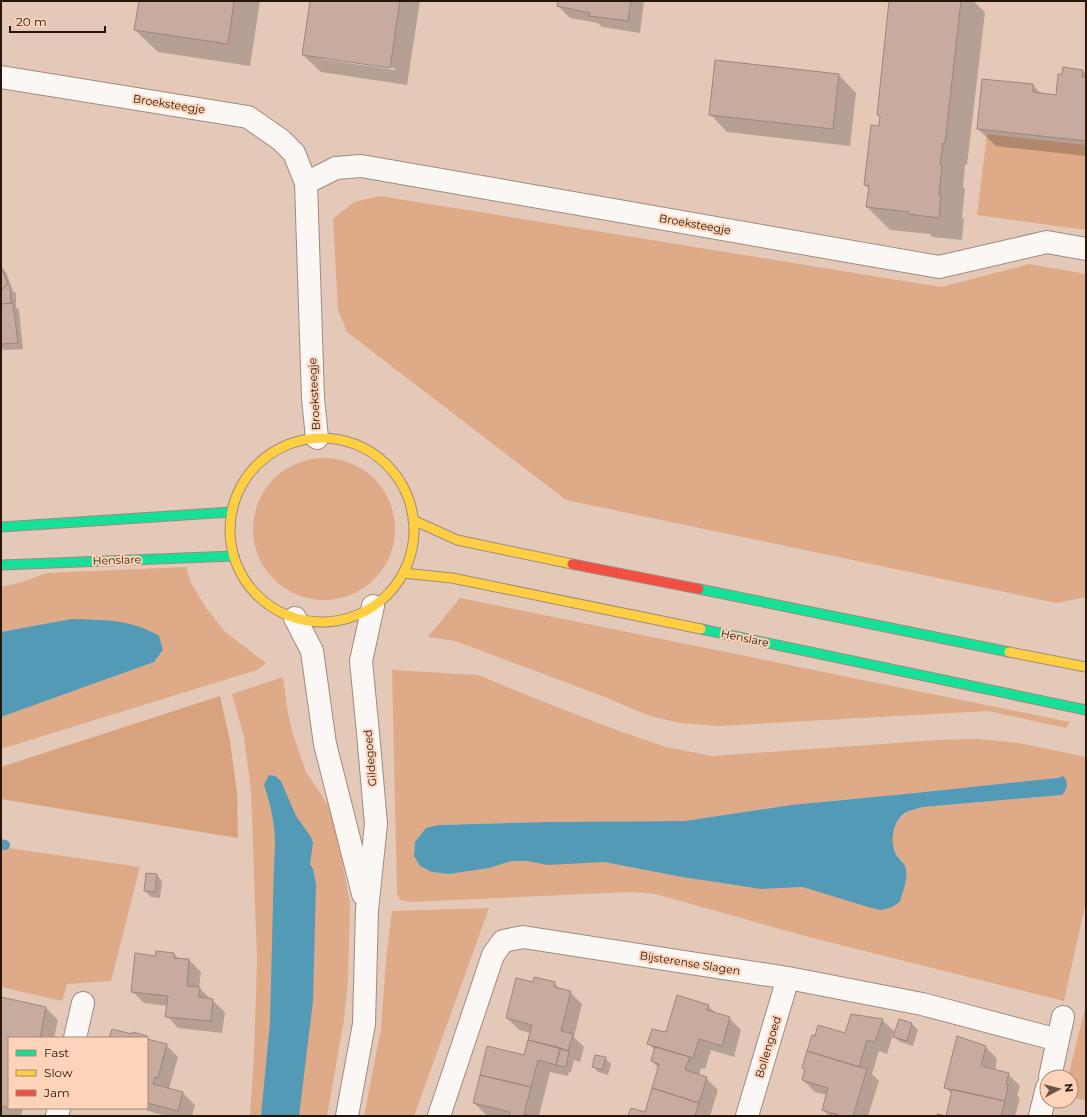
<svg xmlns="http://www.w3.org/2000/svg" width="1087" height="1117" font-family="Montserrat,sans-serif">
<style>
.green{fill:#deaa88;fill-rule:evenodd}
.forest{fill:#d9a27e}
.water{fill:#539ab7}
.shadow{fill:#0003;fill-rule:evenodd}
.lines{fill:none;stroke-linecap:round;stroke-linejoin:round}
.stream{stroke:#539ab7;stroke-width:10}
.building{fill:#c8ab9f;stroke:#9c867d}
.street-casing{stroke:#a08b7e;stroke-width:24}
.fast-casing{stroke:#a08b7e;stroke-width:11}
.slow-casing{stroke:#a08b7e;stroke-width:11}
.jam-casing{stroke:#a08b7e;stroke-width:11}
.street{stroke:#fbf7f4;stroke-width:22}
.fast{stroke:#16e098;stroke-width:9}
.slow{stroke:#ffcf43;stroke-width:9}
.jam{stroke:#f24e42;stroke-width:9}
.labels{text-anchor:middle;stroke-width:4;stroke-linejoin:round;paint-order:stroke}
.street-label{font-size:11px;fill:#27160a;stroke:#fdd4ba}
</style>
<rect width="100%" height="100%" fill="#e4c9b8"/>
<path class="green" d="M987 134 1086 145V230L977 215Z
M380 196 941 287 1029 264 1086 274V597L1057 603 566 500 347 332 338 310 333 219 354 202Z
M253 529a71 71 0 1 1 142 0a71 71 0 1 1-142 0Z
M186 567 191 583 206 608 225 632 266 663 257 670 1 749V717L154 662 163 650 71 619 1 632V587L19 583 47 573Z
M460 598 1070 722 1066 728 988 711 719 726 680 723 650 716 597 694 455 641 428 637Z
M392 670 478 675 544 702 619 731 666 747 712 756 938 740 979 739 1019 743 1086 757V901L1064 1001 801 935 656 894 629 892 410 902 400 900 397 893ZM1063 776 1062 795 923 807C917 809 909 810 905 814 896 820 891 835 892 845 893 851 898 857 903 861L906 880 900 902 892 907 803 887 760 889 722 883 682 877 604 862 512 861 489 868 449 874 432 872 420 866 414 856 415 842 439 825 548 822 685 821 791 805 915 793 1057 778Z
M283 677 287 708 292 731 306 772 328 805 334 819 350 903 348 980 344 1020 327 1116H250L254 1054 257 960 251 790 244 737 232 694Z
M1 847 140 867 111 981 67 984 62 1001 1 987Z
M489 908 414 1116H364L381 1029 386 960 392 911Z
M1086 1005V1101L1071 1097V1077H1068Z"/>
<path class="forest" d="M220 696 230 741 237 792 238 838 1 799V767Z"/>
<path class="water" d="M71 619C103 620 131 619 159 636L163 650 154 662 1 717V632Z
M269 775 275 776 281 781 296 816 311 837 313 843 310 864 313 869 316 884 313 1001 299 1116H261L270 1023 274 864C277 836 273 811 264 785Z
M1063 776C1069 782 1067 789 1062 795L923 807C917 809 910 810 905 813 892 822 889 844 897 856 901 861 906 864 906 871 908 881 902 893 900 902L892 907 881 910 868 907 803 887 760 889 722 883 682 877 604 862 548 865 527 861H512L489 868 449 874 432 872 420 866 414 856 415 842 426 828 439 825 548 822 685 821 791 805 915 793 1057 778Z"/>
<path class="shadow" d="M140 1H260L250 66 158 52 135 30Z
M311 1H420L407 85 321 72 303 55ZM322 57 395 68V70L322 59Z
M559 1H644L640 33 602 27 598 23 570 18 558 6Z
M890 1H973L985 12 967 165H965L963 187 965 189 962 217 964 219 962 240 932 237 930 234 890 230 867 207 869 189 865 185 880 127 881 119 878 115Z
M1082 70 1086 74V156L996 146 978 129 1033 85 1041 94 1057 96Z
M839 75 856 93 850 146 727 132 710 114Z
M1 267 6 272 13 291 16 293V307L19 310 23 349 4 350 1 347Z
M157 875 162 881 160 898 151 897 145 891Z
M174 954 179 959 189 960 201 972 199 988 225 1012 222 1033 178 1028 167 1016 168 1006 144 1003 132 991 156 957Z
M534 983H554L561 990 570 992 582 1004 574 1037 584 1047 580 1062 574 1060 571 1072H569L568 1076 550 1072 539 1116H491L486 1115 474 1103 525 1056 531 1033 519 1030 507 1018Z
M1 998 46 1008 58 1020 54 1038H9V1108H23L21 1116 1 1115Z
M708 1006 717 1014 729 1018 741 1030 734 1057 711 1050 705 1069 701 1068 699 1076 706 1078 718 1090 710 1116H629L645 1114 659 1068 652 1061 655 1051 649 1044 666 1034Z
M882 1020 894 1031 887 1054 879 1051 872 1074 879 1081 868 1116H829L823 1110 827 1095 815 1092 803 1080 806 1070 803 1067 846 1034Z
M899 1020 912 1024 918 1030 913 1046 900 1042 894 1037Z
M133 1035 146 1037 150 1040 166 1045 178 1057 169 1089 183 1093 195 1105 192 1116H166L148 1111 145 1108H147V1038H110Z
M986 1047 997 1059 995 1071 1008 1074 1020 1086 1017 1095 1020 1098 1015 1116H947L952 1094 945 1087Z
M605 1058 611 1064 608 1075 598 1072 593 1066Z"/>
<g class="lines">
<path class="stream" d="M1 844 5 845"/>
</g>
<path class="building" d="M139 1H234L228 44 134 30Z
M310 1H400L390 68 302 55Z
M558 1H631L628 21 589 16 590 13 557 6Z
M889 1H961L945 143H943L940 165 942 166 939 195H941L939 218 908 214 909 212 866 207 869 186 864 185 871 125 879 126 880 116 877 115Z
M715 60 839 74 833 129 709 115Z
M1063 67 1083 70 1082 77H1086V141L977 129 982 79 1033 84V92L1056 95 1058 74H1062Z
M1 266 8 284 1 290Z
M8 284 10 286 11 303 1 304V290Z
M13 303 18 343 1 344V304Z
M146 873 157 874 155 892 144 891Z
M156 951 174 953V958L189 959 187 986 200 987 199 997 213 999 211 1021 165 1017 168 996 131 992 135 953 155 956Z
M534 977 555 982 554 987 571 991 561 1031 573 1034 568 1051 528 1040 532 1025 506 1018 516 978 533 982Z
M677 995 709 1005 707 1010 730 1017 722 1046 699 1039 693 1058 647 1044 652 1029 666 1032Z
M1 997 46 1007 40 1038H9V1108L1 1106Z
M851 1014 883 1019 875 1042 867 1040 859 1067 807 1051 812 1035 815 1036 818 1025 845 1033Z
M899 1019 912 1023 907 1041 893 1037Z
M112 1029 132 1034 133 1032 147 1036 146 1038H109Z
M957 1036 986 1046 981 1066 1009 1073 1006 1084 1008 1085 1005 1101 944 1088Z
M147 1039 167 1044 158 1078 155 1077 153 1084 183 1092 178 1111 147 1103Z
M528 1040 561 1048 556 1065 538 1060 531 1087 480 1075 487 1046 524 1055Z
M655 1047 690 1057 685 1070 707 1077 699 1103 652 1088 659 1064 651 1061Z
M560 1048 569 1051 566 1067 556 1065Z
M807 1051 867 1069 853 1116H841L822 1110 828 1088 802 1080 805 1069 802 1068Z
M595 1055 606 1057 602 1070 592 1067Z
M480 1075 531 1087 524 1114 532 1116H509L510 1112 473 1103Z
M652 1088 699 1103 695 1116H628L631 1108 645 1112Z
M952 1090V1089L1005 1101 1001 1116H937V1114L946 1116Z
M832 1113 841 1116H831Z"/>
<g class="lines">
<g class="street-casing">
<path id="street" d="M1 77 248 117 281 140 294 153 306 183
M317 438 313 398 306 183 336 168 361 166 939 267 1047 242 1086 249
M295 618 312 651 325 744 363 894
M75 1038 83 1003
M1050 1077 1063 1017
M57 1116 59 1108
M347 1116 364 1024 367 910 376 824 368 733 361 661 373 606
M439 1116 493 955 503 941 523 937 788 978 922 1004 1058 1040
M747 1116 788 978
M1040 1116 1047 1088"/>
</g>
<g class="fast-casing">
<path id="fast" d="M1 527 231 512
M1 565 234 556
M699 589 1009 652
M701 629 1086 710"/>
</g>
<g class="slow-casing">
<path id="slow" d="M230 530a92 92 0 1 1 184 0a92 92 0 1 1-184 0Z
M413 520 457 540 572 564
M403 573 452 578 701 629
M1009 652 1086 667"/>
</g>
<g class="jam-casing">
<path id="jam" d="M572 564 699 589"/>
</g>
<use href="#street" class="street"/>
<use href="#fast" class="fast"/>
<use href="#slow" class="slow"/>
<use href="#jam" class="jam"/>
</g>
<g class="labels">
<g class="street-label">
<text transform="translate(169 104) rotate(9)" y="4">Broeksteegje</text>
<text transform="translate(695 224) rotate(10)" y="4">Broeksteegje</text>
<text transform="translate(314 394) rotate(-93)" y="4">Broeksteegje</text>
<text transform="translate(117 560) rotate(-2)" y="4">Henslare</text>
<text transform="translate(745 638) rotate(12)" y="4">Henslare</text>
<text transform="translate(370 758) rotate(-95)" y="4">Gildegoed</text>
<text transform="translate(690 963) rotate(9)" y="4">Bijsterense Slagen</text>
<text transform="translate(768 1047) rotate(-73)" y="4">Bollengoed</text>
</g>
</g>
<rect width="1087" height="1117" fill="none" stroke="#27160a" stroke-width="4"/>
<rect x="8" y="1037" width="140" height="72" fill="#fdd4ba" stroke="#a78874"/>
<rect x="16" y="1050" width="20" height="6" fill="#16e098" stroke="#a78874"/>
<text x="44" y="1057" font-size="12" fill="#27160a">Fast</text>
<rect x="16" y="1070" width="20" height="6" fill="#ffcf43" stroke="#a78874"/>
<text x="44" y="1077" font-size="12" fill="#27160a">Slow</text>
<rect x="16" y="1090" width="20" height="6" fill="#f24e42" stroke="#a78874"/>
<text x="44" y="1097" font-size="12" fill="#27160a">Jam</text>
<g transform="translate(1059 1089) rotate(83)"><circle r="19" fill="#fdd4ba" stroke="#a78874"/>
<path d="M0-3L7 15L0 10L-7 15Z" fill="#695547"/>
<text y="-6" font-size="11" font-weight="bold" text-anchor="middle" fill="#27160a">N</text>
</g>
<path d="M10 26v6h95v-6" fill="none" stroke="#27160a" stroke-width="2"/>
<text x="16" y="26" font-size="12" fill="#27160a" stroke="#fdd4ba" stroke-width="3" paint-order="stroke">20 m</text>
</svg>
